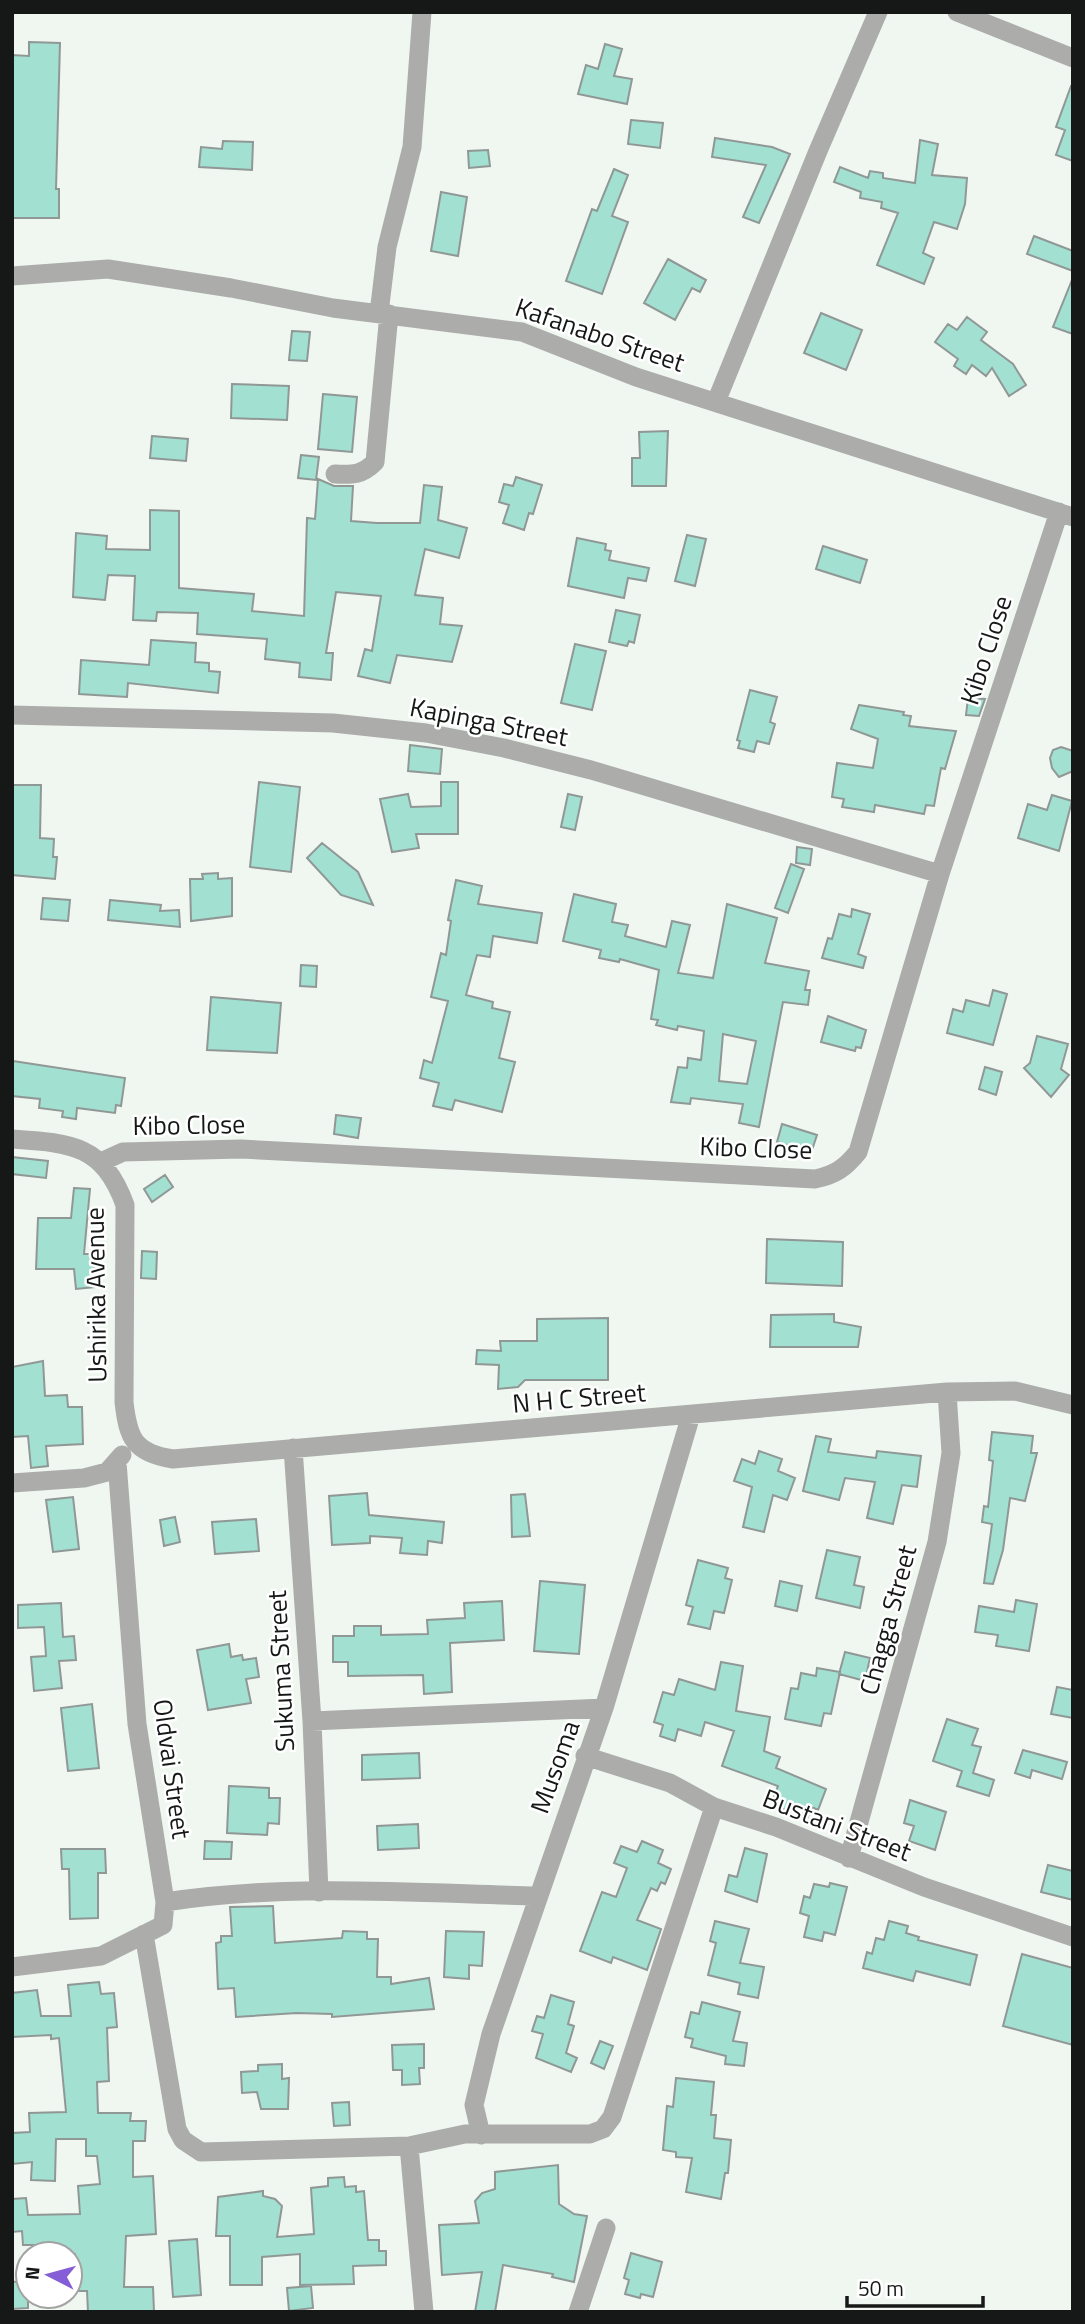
<svg xmlns="http://www.w3.org/2000/svg" width="1085" height="2324" font-family="'Titillium Web',sans-serif">
<style>
.building{fill:#a2e0d2;stroke:#909896;stroke-width:2;fill-rule:evenodd}
.lines{fill:none;stroke-linecap:round;stroke-linejoin:round}
.minor{stroke:#acadaa;stroke-width:19}
.labels{text-anchor:middle;stroke-width:5;stroke-linejoin:round;paint-order:stroke}
.street-label{font-size:26px;fill:#161817;stroke:#fff}
</style>
<rect width="100%" height="100%" fill="#f0f7f1"/>
<path class="building" d="M29 42 60 43 56 189H59V218H12V55L29 56Z
M605 44 622 49 614 76 632 79 627 104 578 94 586 65 598 69Z
M1071 86H1073V161L1056 155 1065 130 1056 127Z
M631 120 663 123 660 148 628 144Z
M715 138 772 147 790 154 759 223 743 217 766 165 712 157Z
M920 140 938 144 932 175 967 178 965 204 957 229 934 222 923 253 934 258 924 284 877 265 898 213 881 208 882 202 860 198 861 192 834 182 840 167 868 178 870 171 883 173V178L915 183Z
M223 141 253 142 252 170 199 167 201 147 222 149Z
M488 150 490 166 469 168 468 151Z
M614 169 628 175 612 216 628 222 602 294 566 281 592 209 597 211Z
M441 192 467 197 458 256 431 251Z
M1034 236 1073 251V271L1027 254Z
M668 259 706 280 700 292 692 288 675 320 644 303Z
M1072 280H1073V334L1053 327Z
M821 313 862 330 846 370 804 353Z
M967 317 987 332 981 340 1013 364 1026 385 1009 396 992 368 986 376 972 365 966 374 954 366 958 359 935 342 948 324 957 330Z
M292 331 310 332 307 361 289 360Z
M232 384 289 386 287 420 231 418Z
M323 394 357 397 352 452 318 449Z
M668 431 666 486H632V458H640L639 432Z
M152 436 188 439 186 461 150 458Z
M301 455 319 457 316 480 298 478Z
M516 477 542 485 533 514 529 513 524 530 503 523 509 505 499 502 504 484 513 486Z
M318 479 334 486H353L351 521 377 523H420L424 485 442 487 438 520 467 528 459 558 425 549 415 595 443 598 440 624 462 626 452 662 397 655 390 683 358 676 365 649 372 651 381 596 336 592 326 653H333L331 680 299 677 300 663 265 659 267 639 197 634 198 613 157 612 156 621 133 620 135 576 108 575 105 600 73 597 76 533 107 536 106 549 150 550V510L179 511V588L254 594 252 611 304 616 307 518 315 519Z
M687 535 706 539 695 586 675 581Z
M577 538 606 544 605 550 611 551 609 560 649 568 646 581 628 578 624 598 568 586Z
M823 546 867 560 860 583 816 569Z
M616 610 640 615 634 643 629 641 627 646 609 642Z
M151 640 196 643 195 662 209 663V671L220 672 218 693 128 683 127 697 79 694 81 660 149 665Z
M575 644 606 651 592 710 561 703Z
M750 690 777 697 770 722 775 724 769 744 757 741 754 752 738 748 740 741 737 740Z
M968 698 985 699 979 716 966 715Z
M859 705 904 712 903 715 911 716 909 726 956 731 945 769 941 768 934 806 926 805 924 814 875 805 874 812 842 807 844 799 832 797 837 763 873 768 878 739 851 729Z
M410 745 442 749 440 774 408 771Z
M1061 747 1073 751V771L1059 777 1052 768 1050 758 1053 750Z
M259 782 300 787 291 872 250 867Z
M441 782H458V834H416L419 848 392 852 380 799 408 794 411 807 441 806Z
M12 785H41L40 838 54 839 53 857H57L55 879 12 875Z
M568 794 582 797 575 830 561 827Z
M1052 795 1072 801 1059 851 1018 838 1028 804 1047 810Z
M322 843 358 872 373 905 341 895 307 858Z
M797 847 812 849 810 865 796 863Z
M791 864 804 869 788 913 775 908Z
M218 873V879L232 878V916L191 921 190 879H203L202 874Z
M456 880 482 886 478 904 542 913 537 943 493 936 490 957 477 955 466 995 493 1002 492 1008 510 1012 499 1058 515 1062 502 1112 455 1100 452 1110 433 1106 439 1083 420 1078 424 1060 432 1063 448 1001 431 997 441 953 446 955 451 921 448 920Z
M574 894 616 904 612 922 628 925 625 936 666 947 672 921 690 925 678 973 713 978 727 904 777 918 765 963 809 971 805 990H810L808 1005 783 1002 759 1127 739 1123 743 1104 691 1098 690 1104 671 1102 678 1067 687 1068 688 1058 701 1060 704 1031 678 1026 677 1030 656 1025 658 1020 651 1019 659 970 620 959 619 962 599 958 601 950 563 941ZM723 1034 756 1041 747 1084 719 1081Z
M43 898 70 900 68 921 41 919Z
M110 900 161 905 160 911 179 910 180 927 108 920Z
M852 909 870 914 858 954 866 957 863 968 822 958 828 938 832 939 839 914 851 917Z
M301 965 317 966 316 987 300 986Z
M993 990 1007 994 993 1045 947 1033 953 1009 963 1012 966 1000 989 1006Z
M211 997 281 1003 277 1053 207 1050Z
M828 1016 866 1030 861 1048 856 1047 855 1051 821 1042Z
M1037 1036 1068 1044 1061 1069 1069 1075 1051 1097 1024 1068 1030 1063Z
M13 1061 125 1078 121 1106 116 1105 115 1113 77 1108 76 1119 62 1117 63 1111 39 1108 40 1099 12 1096Z
M985 1067 1002 1072 996 1095 979 1089Z
M336 1115 361 1118 358 1138 334 1134Z
M782 1124 817 1135 811 1153 777 1142Z
M12 1157 48 1161 46 1178 12 1174Z
M165 1175 173 1187 152 1202 144 1189Z
M74 1188 90 1189 84 1254H94L95 1287 76 1289 74 1269H36L38 1218H71Z
M767 1239 843 1242 842 1286 766 1283Z
M142 1251 157 1252 156 1279 141 1278Z
M834 1314V1322L861 1327 858 1347H770L771 1315Z
M608 1318V1380H525L518 1387 498 1389 499 1365 476 1364 477 1350 501 1351 500 1341H537V1319Z
M43 1361 45 1396 67 1395 68 1407H82L83 1444 46 1446 48 1466 31 1468 28 1436 12 1437V1367Z
M992 1432 1033 1436 1031 1453H1037L1025 1501 1010 1498 1003 1550 993 1584 984 1583 992 1524 982 1522 984 1506 988 1507 993 1461 989 1460Z
M816 1436 831 1439 828 1452 876 1458 877 1451 921 1456 917 1487 902 1485 893 1524 867 1518 875 1482 845 1478 839 1500 803 1491Z
M759 1451 782 1459 778 1471 795 1478 787 1500 773 1495 764 1532 743 1527 752 1487 734 1481 742 1459 755 1464Z
M367 1493 369 1515 444 1522 442 1543 428 1541 427 1555 400 1553 402 1538 370 1536V1543L332 1545 329 1496Z
M525 1494 530 1536 512 1537 511 1495Z
M73 1497 79 1549 53 1552 46 1500Z
M175 1517 180 1542 164 1546 160 1520Z
M256 1519 259 1551 215 1554 212 1522Z
M827 1550 860 1557 854 1585 864 1587 860 1608 816 1598Z
M698 1560 728 1568 725 1578 732 1580 724 1613 714 1611 710 1629 688 1624 693 1607 686 1605Z
M540 1581 585 1585 579 1654 534 1651Z
M780 1581 802 1586 797 1611 775 1606Z
M1016 1600 1037 1604 1029 1651 996 1646 998 1635 975 1632 979 1606 1014 1612Z
M502 1601 504 1640 450 1643 452 1692 424 1694 423 1675 348 1676V1662H333V1636H354V1626H381V1635L428 1634 427 1620 465 1618 464 1603Z
M61 1603 63 1637 74 1636 76 1660 59 1661 62 1688 34 1691 31 1657 46 1656 44 1627 18 1628V1605Z
M229 1644 231 1657 242 1655 243 1660 256 1658 259 1677 246 1679 251 1703 208 1710 197 1650Z
M845 1652 870 1658 865 1681 839 1674Z
M721 1662 743 1666 736 1711 770 1717 764 1751 780 1757 776 1768 826 1789 818 1810 812 1807 807 1819 781 1808 784 1800 774 1796 778 1786 722 1766 734 1731 705 1722 701 1736 678 1729 675 1741 660 1736 663 1725 654 1722 663 1692 674 1695 679 1679 715 1690Z
M817 1668 840 1672 831 1714 824 1713 821 1726 785 1719 791 1688 798 1689 801 1673 816 1676Z
M1057 1687 1073 1690V1718L1051 1714Z
M92 1704 99 1768 68 1771 61 1708Z
M947 1719 978 1729 972 1745 981 1747 973 1773 994 1780 989 1796 957 1786 962 1771 933 1761Z
M1023 1750 1067 1762 1062 1779 1032 1770 1030 1778 1015 1773Z
M419 1753 420 1778 362 1780V1755Z
M229 1786 269 1788V1798H280L279 1824 268 1823 267 1835 227 1833Z
M910 1800 946 1812 935 1850 909 1841 914 1826 904 1823Z
M418 1824 419 1848 378 1850 377 1826Z
M205 1841 232 1842 231 1859H204Z
M642 1841 663 1850 658 1863 671 1869 665 1884 661 1882 657 1891 651 1888 637 1920 661 1929 647 1970 613 1957 611 1963 580 1951 602 1892 616 1897 627 1868 614 1863 621 1846 637 1852Z
M745 1848 767 1854 757 1902 725 1891 729 1875 737 1877Z
M61 1849H105L106 1873H98V1918L70 1919 69 1869H62Z
M1048 1865 1073 1871V1900L1041 1892Z
M830 1883 847 1887 835 1935 824 1932 822 1941 804 1937 809 1916 800 1913 804 1896 810 1898 814 1884 829 1887Z
M273 1906 275 1943 342 1938 343 1931 367 1932V1939H378L377 1977H391V1984L429 1978 434 2009 332 2017V2014L297 2013 236 2017 234 1988 218 1989 216 1943 221 1942V1936H232L230 1907Z
M715 1921 749 1929 740 1963 764 1967 758 1998 738 1994 740 1983 708 1975 716 1943 710 1941Z
M889 1921 908 1926 906 1933 919 1937 918 1940 977 1955 970 1985 916 1971 913 1981 863 1968 867 1952 872 1954 876 1938 884 1940Z
M446 1931 484 1932 482 1966 469 1965V1979L444 1977Z
M1022 1954 1073 1968V2045L1003 2026Z
M99 1982 101 1994 114 1993 117 2027 107 2028 109 2081 97 2082 98 2113H131L130 2121H146L145 2141H133V2177L153 2176 156 2234 126 2236 124 2287H153L154 2312H88L87 2291H74L75 2254H40V2245H23L22 2231 12 2232V2199L26 2198 28 2215 80 2214 78 2186 100 2184 97 2156H86V2139H56L55 2181 31 2180 32 2162 12 2164V2133L30 2132 29 2113 66 2112 59 2038 51 2039V2035L12 2037V1993L37 1990 41 2016H71L68 1985Z
M551 1995 574 2002 568 2024 574 2026 566 2053 577 2058 571 2072 536 2058 543 2034 532 2031 537 2016 544 2018Z
M702 2002 740 2012 733 2041 747 2043 744 2066 725 2064 726 2056 691 2047 693 2039 685 2037 691 2012 699 2014Z
M600 2041 613 2046 604 2069 591 2063Z
M424 2044V2068H419L420 2084 402 2085V2070H393L392 2045Z
M282 2064V2079L289 2078 288 2109H261L257 2092 242 2093 241 2072 258 2071V2065Z
M676 2078 714 2082 711 2115H716L714 2138 731 2140 728 2173H725L721 2199 686 2192 692 2158 676 2157V2152L663 2150 667 2106 673 2107Z
M349 2102 350 2125 334 2126 332 2103Z
M558 2165 559 2204 574 2214 587 2216 574 2282 552 2277 553 2274 503 2265 495 2312H475L482 2272 442 2275 439 2225 479 2223 475 2201 482 2193 495 2189V2172Z
M344 2177 345 2187 356 2186V2192L364 2191 368 2240H379V2251H386V2265L353 2266 354 2284 300 2285V2254L262 2257V2285H230V2236H216L218 2197 263 2191V2196L275 2199 282 2206 277 2237 314 2234 311 2188 328 2186V2178Z
M197 2239 201 2295 173 2297 169 2241Z
M631 2253 662 2262 653 2297 641 2294 640 2298 625 2294 629 2280 624 2278Z
M28 2281V2308L12 2309V2282Z
M311 2286 313 2308 289 2311 287 2288Z"/>
<g class="lines">
<path class="minor" d="M957 12 1073 58
M12 276 108 269 231 288 333 308 522 332 636 377 1073 517
M379 313 387 247 412 147 422 12
M716 402 818 151 878 12
M335 474C353 475 362 475 375 462L389 314
M12 715 333 723 426 733 504 748 591 770 940 874
M12 1139C70 1143 103 1144 125 1205L124 1402C128 1438 134 1453 173 1459L947 1392 1015 1391 1073 1405
M101 1162 123 1152 241 1149 815 1179C835 1175 845 1168 858 1152L940 874 1059 512
M293 1448 312 1721 319 1892
M12 1483 84 1478 107 1472 122 1455
M312 1721 604 1708
M585 1756 670 1783 714 1807 776 1827 924 1887 1073 1937
M849 1858 937 1542 951 1453 947 1392
M165 1902C288 1883 414 1893 538 1896
M144 1934 177 2129 183 2140 201 2152 409 2146 465 2134H590L603 2129 612 2117 714 1807
M12 1967 101 1956 163 1925 165 1902 137 1724 117 1462
M481 2135 474 2105 491 2034 604 1708 691 1415
M409 2146 424 2312
M578 2312 606 2228"/>
</g>
<g class="labels">
<g class="street-label">
<text transform="translate(600 335) rotate(19)" y="9">Kafanabo Street</text>
<text transform="translate(986 650) rotate(-72)" y="9">Kibo Close</text>
<text transform="translate(489 722) rotate(11)" y="9">Kapinga Street</text>
<text transform="translate(189 1125) rotate(-1)" y="9">Kibo Close</text>
<text transform="translate(756 1148) rotate(2)" y="9">Kibo Close</text>
<text transform="translate(96 1295) rotate(-91)" y="9">Ushirika Avenue</text>
<text transform="translate(579 1398) rotate(-5)" y="9">N H C Street</text>
<text transform="translate(888 1620) rotate(-75)" y="9">Chagga Street</text>
<text transform="translate(281 1671) rotate(-93)" y="9">Sukuma Street</text>
<text transform="translate(555 1767) rotate(-70)" y="9">Musoma</text>
<text transform="translate(172 1769) rotate(82)" y="9">Oldvai Street</text>
<text transform="translate(837 1825) rotate(21)" y="9">Bustani Street</text>
</g>
</g>
<rect width="1085" height="2324" fill="none" stroke="#161817" stroke-width="28"/>
<g transform="translate(49 2275) rotate(276)"><circle r="33" fill="#ffffff" stroke="#a2a3a2" stroke-width="2"/>
<path d="M0-5L12 26L0 18L-12 26Z" fill="#845dd7"/>
<text y="-10" font-size="19" font-weight="bold" text-anchor="middle" fill="#161817">N</text>
</g>
<path d="M847 2296v10h136v-10" fill="none" stroke="#161817" stroke-width="3.5"/>
<text x="858" y="2296" font-size="21" fill="#161817" stroke="#ffffff" stroke-width="5" paint-order="stroke">50 m</text>
</svg>
